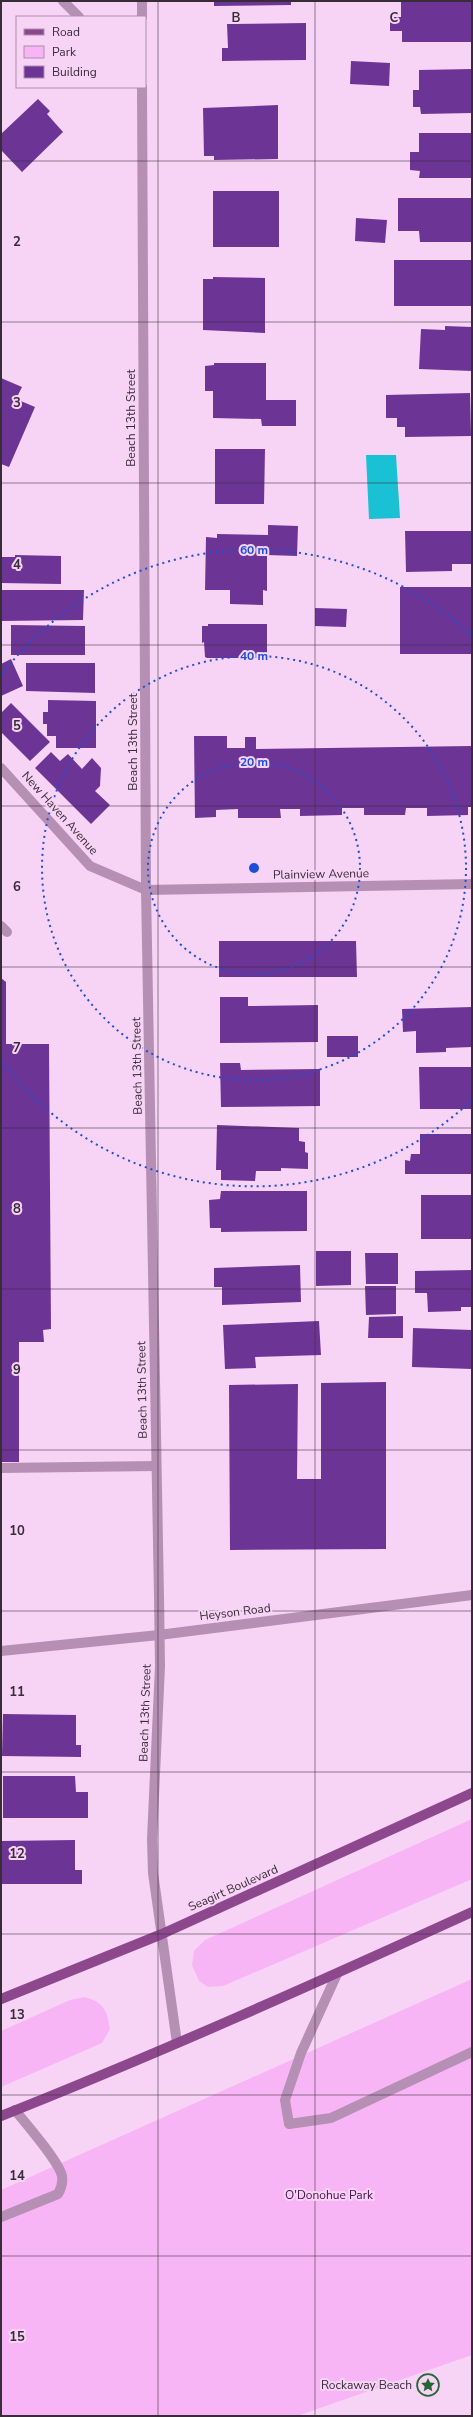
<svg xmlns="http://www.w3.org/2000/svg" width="473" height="2417" font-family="'Nunito Sans',sans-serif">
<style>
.green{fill:#f8b5f5}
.water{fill:#1ac0d3}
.building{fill:#6c3595}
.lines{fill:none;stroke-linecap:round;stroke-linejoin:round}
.lane{stroke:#b68fb4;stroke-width:10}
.street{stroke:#b68fb4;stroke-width:10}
.primary{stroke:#8d488d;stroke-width:10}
.grid{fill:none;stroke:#392c39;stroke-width:1;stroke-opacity:0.55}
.ring{fill:none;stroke:#1d4ed8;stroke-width:2;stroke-dasharray:2 4}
.labels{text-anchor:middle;stroke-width:4;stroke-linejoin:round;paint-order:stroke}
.street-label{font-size:12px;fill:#392c39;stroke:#f7d3f5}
.park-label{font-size:12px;fill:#460e46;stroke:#f7d3f5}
.poi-label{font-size:12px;fill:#392c39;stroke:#f7d3f5;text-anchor:end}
.grid-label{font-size:13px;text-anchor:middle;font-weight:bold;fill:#392c39;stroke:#f7d3f5;stroke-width:4;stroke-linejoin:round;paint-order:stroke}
.centre{fill:#1d4ed8;stroke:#f7d3f5;stroke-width:2}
.ring-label{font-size:12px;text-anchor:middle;font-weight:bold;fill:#1d4ed8;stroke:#f7d3f5;stroke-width:4;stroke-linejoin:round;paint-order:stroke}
</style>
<rect width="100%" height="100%" fill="#f7d3f5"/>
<path class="green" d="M472 1819V1879L223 1986 208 1987 199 1981 192 1965 194 1951 205 1940Z
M472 1979V2355L297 2416H1V2190Z
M85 1997C104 2003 107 2010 110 2029L102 2043 1 2087V2031L70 2000Z"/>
<path class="water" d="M366 455H396L400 518 369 519Z"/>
<path class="building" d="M214 1H291V5L214 6Z
M401 1H471L472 42H402V31H390V17H401Z
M306 23V60L222 61V48H228L227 24Z
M351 61 390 63 389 86 350 84Z
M472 69V113L421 114 420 107H413V90H419V70Z
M38 99 50 111 47 114 63 132 22 172 1 150V134Z
M278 105V159L214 160V156H204L203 108Z
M419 133H472V178H419L420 171 410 170V152H419Z
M213 191H279V247H213Z
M398 198H472V242H420L419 231H398Z
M356 218 387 220 385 243 355 241Z
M394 260H472V306H394Z
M213 277 265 278V333L203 330V279H213Z
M445 326 472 327V371L419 369 421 329 445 330Z
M214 363H266V400H296V426H262L261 419 213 418V391H205V366L214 365Z
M1 378 22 387 16 399 35 407 9 467 1 464Z
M470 393 471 436 405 437V427H397V418H386V395Z
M215 449H265L264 504H215Z
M268 525 298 526 297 556 267 555V591L263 590V605L230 604V590H205L206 537 217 538V534L268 535Z
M405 531H472V564H452V571L406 572Z
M15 555 61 556V584L1 583V557H15Z
M400 587H472V654H400Z
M1 590H84L83 620 1 621Z
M315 608 347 609 346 627 315 626Z
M208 624H267V658H207L205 657 204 642 202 643V626H208Z
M11 625 85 626V655H11Z
M11 659 23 686 1 696V664Z
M26 663H95V693L26 691Z
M48 700 96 701V748H56V736H47V724H43V712H48Z
M11 703 50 742 30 761 1 732V713Z
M194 736H227V748H245V737H256V749L472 746V807H468V815L427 816V808H406L405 815H364V808H342V815L300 816V809H280L281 818H238V809L216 810V817L195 818Z
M51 752 60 761 68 754 82 769 92 758 101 768 100 786 95 791 110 805 91 824 35 768Z
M219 941H356L357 977H219Z
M1 978 6 982V1044H49L51 1329 43 1330 44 1342H19V1462H1Z
M220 997H248V1006L318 1005V1042L220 1043Z
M472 1007V1047L446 1048V1052L416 1053V1031L403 1032 402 1009Z
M327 1036H358V1057H327Z
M220 1063H240L241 1070 320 1069V1106L221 1107Z
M419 1067H472V1109H420Z
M217 1125 299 1128V1141L305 1142V1152L308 1153V1169L281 1168V1171H256L255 1181 221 1180V1170H216Z
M420 1134H472V1174H405V1160L410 1161 411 1154H420Z
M221 1191H307V1231L221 1232V1228H210L209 1200 220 1199Z
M421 1195H472V1239H421Z
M316 1251H351V1285L316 1286Z
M365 1253H398V1284H366Z
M300 1265 301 1302 222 1305V1287H214V1268Z
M472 1270V1307H461V1311L428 1312 427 1293H415V1271Z
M365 1286H396V1314L366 1315Z
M403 1316V1338H368L369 1317Z
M319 1321 321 1355 255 1357 256 1368 225 1369 223 1325Z
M413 1328 472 1330V1369L412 1367Z
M386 1382V1549L230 1550 229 1385 298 1384 297 1479H321V1383Z
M3 1714 76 1715V1745H81V1757L2 1756Z
M3 1776H75L76 1792H88V1818H3Z
M75 1840V1870H82V1884H2V1841Z"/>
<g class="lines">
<path class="lane" d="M1 926 7 932
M1 1468 156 1466
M337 1974 301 2053 285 2100 289 2124 331 2118 472 2052
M1 2217 58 2194C61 2189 63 2183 62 2176 59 2161 26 2124 15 2110"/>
<path class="street" d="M63 1 79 17
M142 1V17
M142 87 146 890 159 1597 160 1666 152 1839 153 1873 177 2043
M1 768 90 866 146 890 472 884
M1 1651 159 1635 472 1595"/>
<path class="primary" d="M1 1999 162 1934 472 1793
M1 2116C160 2053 316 1983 472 1912"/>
</g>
<path class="grid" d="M158 1V2416M315 1V2416M1 161H472M1 322H472M1 483H472M1 645H472M1 806H472M1 967H472M1 1128H472M1 1289H472M1 1450H472M1 1611H472M1 1772H472M1 1934H472M1 2095H472M1 2256H472"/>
<g class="ring">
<circle cx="254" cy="868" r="106"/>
<circle cx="254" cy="868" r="212"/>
<path d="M471 1101A318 318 0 0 1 2 1062M2 674A318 318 0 0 1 471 635"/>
</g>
<defs>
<g id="sight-ring" transform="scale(1.15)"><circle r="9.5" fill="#f7d3f5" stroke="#226631" stroke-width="1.5"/><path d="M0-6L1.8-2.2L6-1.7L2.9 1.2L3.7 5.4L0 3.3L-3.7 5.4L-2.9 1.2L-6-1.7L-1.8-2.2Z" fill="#226631"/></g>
</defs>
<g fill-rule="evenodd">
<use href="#sight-ring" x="428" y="2385"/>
</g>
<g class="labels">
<g class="street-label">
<text transform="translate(131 418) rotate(-90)" y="4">Beach 13th Street</text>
<text transform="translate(133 742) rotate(-90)" y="4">Beach 13th Street</text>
<text transform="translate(60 813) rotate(48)" y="4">New Haven Avenue</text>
<text transform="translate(321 874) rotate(-1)" y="4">Plainview Avenue</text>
<text transform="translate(137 1066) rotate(-91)" y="4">Beach 13th Street</text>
<text transform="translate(142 1390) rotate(-91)" y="4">Beach 13th Street</text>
<text transform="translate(235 1612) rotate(-7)" y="4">Heyson Road</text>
<text transform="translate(145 1713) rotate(-88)" y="4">Beach 13th Street</text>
<text transform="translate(233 1888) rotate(-24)" y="4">Seagirt Boulevard</text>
</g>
<g class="park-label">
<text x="329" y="2199">O'Donohue Park</text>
</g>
<g class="poi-label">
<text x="412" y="2389">Rockaway Beach</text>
</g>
</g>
<g class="grid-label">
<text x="236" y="22">B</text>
<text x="394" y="22">C</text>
<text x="17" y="246">2</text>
<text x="17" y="407">3</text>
<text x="17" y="569">4</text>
<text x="17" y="730">5</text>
<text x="17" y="891">6</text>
<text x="17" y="1052">7</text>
<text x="17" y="1213">8</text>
<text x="17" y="1374">9</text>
<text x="17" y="1535">10</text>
<text x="17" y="1696">11</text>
<text x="17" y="1858">12</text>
<text x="17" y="2019">13</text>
<text x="17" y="2180">14</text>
<text x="17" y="2341">15</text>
</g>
<circle cx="254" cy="868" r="6" class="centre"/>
<g class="ring-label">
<text x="254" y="554">60 m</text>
<text x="254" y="660">40 m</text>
<text x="254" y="766">20 m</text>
</g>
<rect width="473" height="2417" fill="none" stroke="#392c39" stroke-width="4"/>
<rect x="16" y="16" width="130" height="72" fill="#f7d3f5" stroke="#ab90aa"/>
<rect x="24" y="29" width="20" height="6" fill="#8d488d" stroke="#ab90aa"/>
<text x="52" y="36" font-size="12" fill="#392c39">Road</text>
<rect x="24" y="46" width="20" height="12" fill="#f8b5f5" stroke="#ab90aa"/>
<text x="52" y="56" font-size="12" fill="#392c39">Park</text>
<rect x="24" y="66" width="20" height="12" fill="#6c3595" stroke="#ab90aa"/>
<text x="52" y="76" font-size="12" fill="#392c39">Building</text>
</svg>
